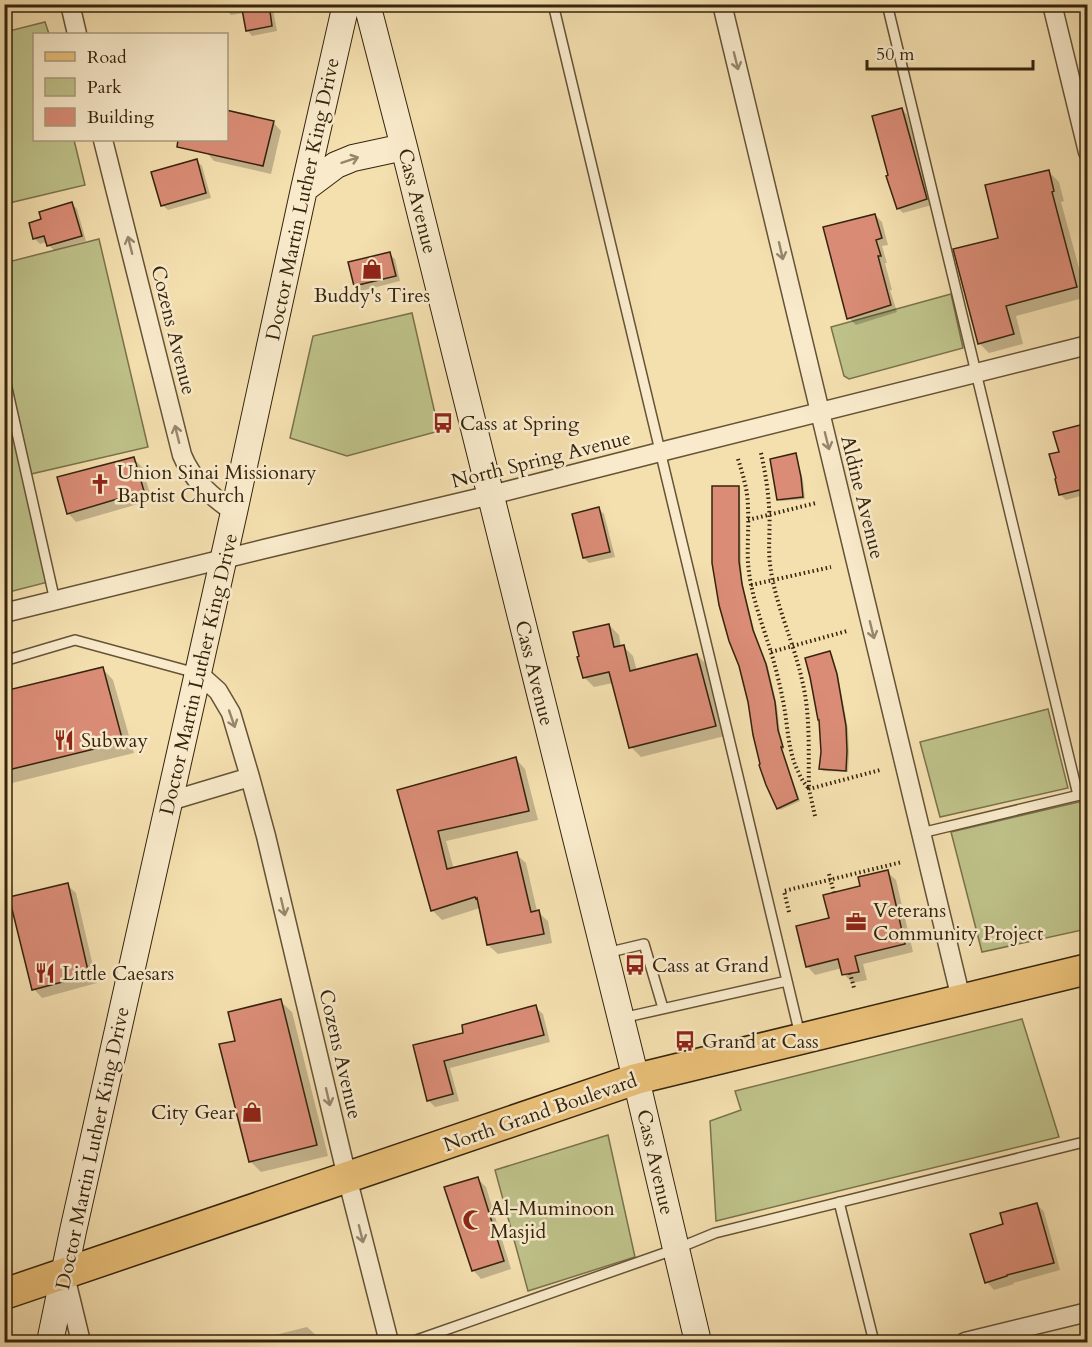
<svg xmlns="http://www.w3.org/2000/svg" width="1092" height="1347" font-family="Cardo,serif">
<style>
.green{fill:#bec189;stroke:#7a724b;stroke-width:1.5}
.shadow{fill:#0003}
.building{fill:#da8c76;stroke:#35240d;stroke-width:1.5}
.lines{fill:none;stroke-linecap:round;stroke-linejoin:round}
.service-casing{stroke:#655336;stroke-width:12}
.minor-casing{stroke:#655336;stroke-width:21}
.secondary-casing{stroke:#35240d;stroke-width:28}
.primary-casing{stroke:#35240d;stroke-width:33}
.path{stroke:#35240d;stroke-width:4;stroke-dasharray:1.5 3;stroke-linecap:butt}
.service{stroke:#f8eacb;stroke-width:9}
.minor{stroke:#f8eacb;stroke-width:18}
.secondary{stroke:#f8eacb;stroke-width:26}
.primary{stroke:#eac078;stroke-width:30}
.oneway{stroke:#96876c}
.labels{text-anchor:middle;stroke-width:5;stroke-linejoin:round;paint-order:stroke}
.street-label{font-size:20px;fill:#35240d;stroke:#f8eacb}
.poi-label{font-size:20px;fill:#35240d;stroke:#f8eacb;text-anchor:start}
</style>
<rect width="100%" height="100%" fill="#f4dfaf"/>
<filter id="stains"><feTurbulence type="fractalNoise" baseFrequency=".00333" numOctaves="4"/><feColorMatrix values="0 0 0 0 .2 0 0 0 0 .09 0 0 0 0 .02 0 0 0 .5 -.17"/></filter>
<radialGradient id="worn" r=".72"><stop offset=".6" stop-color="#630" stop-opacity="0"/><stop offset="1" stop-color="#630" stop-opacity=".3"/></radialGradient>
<path class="green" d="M45 22 49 34H34V140H74L85 185 5 204V32Z
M99 239 148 447 31 474 5 356 4 263Z
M951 294 963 348 849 379 844 376 831 327Z
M412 313 439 431 347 456 290 438 313 336Z
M4 391 48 582 5 593H4Z
M1048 709 1068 788 940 817 920 742Z
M1087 800V929L982 952 951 832Z
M1022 1019 1059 1137 716 1221 710 1121 741 1110 735 1091Z
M608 1135 635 1257 528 1291 495 1170Z"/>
<path class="shadow" d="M225 4H272L277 31 252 36 247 30 244 13 231 15 226 9Z
M902 109 907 115 932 205 903 213 898 208Z
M273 122 281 131 271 174 214 161 206 152 209 140H226Z
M197 161 202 166 211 198 168 210 162 205Z
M1048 171 1059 182 1064 201 1061 202 1087 297 1016 316 1023 344 989 353 979 343Z
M72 204 77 209 86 241 54 250 48 245 47 242 40 244 35 239 30 224 43 220Z
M875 215 882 222 888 245 882 246 887 263H885L892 290H890L897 312 856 325 849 318Z
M389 254 395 259 400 281 361 291 356 285Z
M1088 425V494L1066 500 1060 494 1061 453Z
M795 455 797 457 803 480 805 499 781 501 779 499Z
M134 459 142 467 152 500 76 522 68 513Z
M738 487 740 489 741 565 743 588 755 633 768 667 777 706 780 733 784 749H782L800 801 780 810 778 808 740 665Z
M599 509 604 514 615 557 589 563 584 558Z
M609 625 619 635 621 647 623 646 633 656 637 671 697 655 707 665 725 736 641 757 631 747 613 683 594 687 584 677Z
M1088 629V656L1080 631Z
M830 652 832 655 838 676 848 729 849 754 848 772 823 771 821 768Z
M102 668 113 680 134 753 4 785V693Z
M516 759 525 769 538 820 446 841 454 869 516 854 526 863 537 911 548 921 552 943 498 954 488 945 480 908 442 920 433 911 399 791Z
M887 872 896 880 913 952 863 964 867 980 852 983 844 974 842 968 815 975 807 966 831 920 862 887Z
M67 885 76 893 97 983 42 998 34 989Z
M280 1001 292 1012 328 1156 261 1172 250 1161 237 1042Z
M535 1007 543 1014 550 1042 450 1068 459 1101 435 1107 428 1100 415 1046 465 1034Z
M1088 1084V1114L1081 1086Z
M477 1178 486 1187 511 1269 481 1279 473 1270Z
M1037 1204 1044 1212 1060 1270 1013 1283 1014 1284 994 1290 987 1282 1005 1225Z
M307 1327 319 1338 320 1342H247Z"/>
<path class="building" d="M241 4H269L272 26 246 31Z
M902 108 927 199 897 209 886 176 888 175 872 116Z
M226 110 274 121 263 166 177 147 178 140H226Z
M197 159 206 193 161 206 151 172Z
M1049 170 1054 191 1052 192 1077 287 1006 306 1014 334 978 344 953 249 998 238 985 185Z
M72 202 82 236 47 246 44 236 33 239 29 223 41 219 39 212Z
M875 214 882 238 876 240 881 256H878L891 305 847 319 823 227Z
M390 252 396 276 354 286 348 262Z
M1088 423V488L1059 495 1055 479 1056 478 1049 454 1059 452 1053 432Z
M796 453 801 477 803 497 777 500 770 459Z
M134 457 144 491 67 514 57 477Z
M712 486H739V561L742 584 753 630 766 664 775 702 778 730 783 747H781L798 799 777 809 766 785 759 765 760 764 753 735 748 702 739 666 729 641 719 605 712 563Z
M599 507 610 552 583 558 572 514Z
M609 624 614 647 624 645 630 671 697 654 716 726 629 748 609 672 583 678 577 657 579 656 573 632Z
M830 651 837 674 846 726 847 751 846 771 819 769 821 752 819 720H818L810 677 805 658Z
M103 667 123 742 4 771V691Z
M516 757 529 811 438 831 447 869 517 852 531 912 539 910 544 934 487 945 477 898 476 899 475 897 431 911 397 790Z
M888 870 905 944 855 956 859 972 842 975 838 959 806 967 796 926 829 918 823 895 860 886 858 877Z
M68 883 89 975 32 990 9 897Z
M281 999 317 1145 249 1162 219 1044 235 1041 228 1012Z
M536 1005 544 1035 444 1061 453 1094 427 1101 413 1045 463 1033 462 1025Z
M478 1177 504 1261 472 1271 444 1187Z
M1037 1203 1054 1263 1007 1275V1276L985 1283 970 1234 1003 1224 1000 1213Z"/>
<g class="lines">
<g class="service-casing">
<path id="service" d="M553 4 800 1035
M887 4 1078 795
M4 375 55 601
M4 661 75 640 196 673
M921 833 1088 793
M606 953 644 944 663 1008
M622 1018 787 981
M839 1202 874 1342
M411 1342 676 1249 715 1233 1088 1141"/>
</g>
<g class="minor-casing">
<path id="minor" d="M70 4 77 34
M722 4 961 999
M1052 4 1088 152
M103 140 182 455C192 480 212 497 234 512
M4 613 264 549 491 495 660 452 1088 345
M198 673 218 691 231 713 250 777 266 836 347 1177 389 1342
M170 801 250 777
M66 1280 81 1342
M965 1342 1088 1312"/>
</g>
<g class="secondary-casing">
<path id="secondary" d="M367 4 404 147 636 1079 698 1342
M304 189 336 165 353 158 404 147
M50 1342 73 1231 234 512 304 189 346 4"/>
</g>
<g class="primary-casing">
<path id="primary" d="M4 1294 636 1079 1088 969"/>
</g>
<path class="path" d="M761 453C765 471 768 489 769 507 771 528 767 550 771 571 777 609 794 643 802 680 811 716 808 753 809 789
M738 459C743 475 748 491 748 508 749 527 747 545 748 563 751 601 767 634 776 670 779 682 782 694 784 706 788 728 788 753 799 773 801 779 805 784 809 789
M748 520 816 503
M751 585 831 567
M771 652 847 631
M815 816 809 789 880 770
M829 874 834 893
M789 912 784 891 902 862
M850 973 854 988"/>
<use href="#service" class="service"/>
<use href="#minor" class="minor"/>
<use href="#secondary" class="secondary"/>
<use href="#primary" class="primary"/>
</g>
<defs><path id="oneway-shaft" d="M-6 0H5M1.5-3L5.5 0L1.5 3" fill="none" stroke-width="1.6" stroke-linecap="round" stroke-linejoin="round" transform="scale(1.5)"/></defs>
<g class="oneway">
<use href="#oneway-shaft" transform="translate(736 61) rotate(76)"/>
<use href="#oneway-shaft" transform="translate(350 160) rotate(-19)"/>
<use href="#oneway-shaft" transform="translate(130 245) rotate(-104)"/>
<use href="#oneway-shaft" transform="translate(781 251) rotate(77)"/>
<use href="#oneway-shaft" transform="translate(177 434) rotate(-104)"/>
<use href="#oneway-shaft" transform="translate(827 441) rotate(76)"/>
<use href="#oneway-shaft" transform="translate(872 630) rotate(76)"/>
<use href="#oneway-shaft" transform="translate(232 719) rotate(71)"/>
<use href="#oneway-shaft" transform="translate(283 907) rotate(77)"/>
<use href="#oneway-shaft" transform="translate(328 1097) rotate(77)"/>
<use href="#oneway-shaft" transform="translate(361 1234) rotate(76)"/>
</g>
<defs>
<g id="shop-bare" transform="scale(1.62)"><path d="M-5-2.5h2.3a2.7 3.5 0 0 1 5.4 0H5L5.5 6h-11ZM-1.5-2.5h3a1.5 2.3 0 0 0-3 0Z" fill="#8f2418" stroke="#f8eacb" stroke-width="2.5" paint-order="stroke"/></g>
<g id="bus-bare" transform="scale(1.62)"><path d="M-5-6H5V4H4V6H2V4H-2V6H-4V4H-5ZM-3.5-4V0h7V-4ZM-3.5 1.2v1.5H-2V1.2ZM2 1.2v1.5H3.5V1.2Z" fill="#8f2418" stroke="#f8eacb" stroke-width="2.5" paint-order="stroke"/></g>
<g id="church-bare" transform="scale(1.62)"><path d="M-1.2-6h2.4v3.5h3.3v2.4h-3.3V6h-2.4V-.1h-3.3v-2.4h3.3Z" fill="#8f2418" stroke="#f8eacb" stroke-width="2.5" paint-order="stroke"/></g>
<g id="restaurant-bare" transform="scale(1.62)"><path d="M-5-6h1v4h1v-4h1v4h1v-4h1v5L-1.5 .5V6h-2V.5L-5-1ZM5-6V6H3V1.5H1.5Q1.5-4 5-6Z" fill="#8f2418" stroke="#f8eacb" stroke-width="2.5" paint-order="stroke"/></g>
<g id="office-bare" transform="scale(1.62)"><path d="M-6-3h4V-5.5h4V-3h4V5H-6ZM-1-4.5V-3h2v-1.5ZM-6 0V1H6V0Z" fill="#8f2418" stroke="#f8eacb" stroke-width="2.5" paint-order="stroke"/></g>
<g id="mosque-bare" transform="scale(1.62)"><path d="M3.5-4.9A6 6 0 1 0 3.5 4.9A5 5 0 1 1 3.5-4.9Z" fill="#8f2418" stroke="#f8eacb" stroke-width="2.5" paint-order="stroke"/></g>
</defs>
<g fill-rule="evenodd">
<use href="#shop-bare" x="372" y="269"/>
<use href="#bus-bare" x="443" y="423"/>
<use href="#church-bare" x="100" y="484"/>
<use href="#restaurant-bare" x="64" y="740"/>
<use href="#office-bare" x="856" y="922"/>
<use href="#bus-bare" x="635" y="965"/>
<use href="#restaurant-bare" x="45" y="973"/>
<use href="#bus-bare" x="685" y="1041"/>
<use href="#shop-bare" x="252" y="1112"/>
<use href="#mosque-bare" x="473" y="1220"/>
</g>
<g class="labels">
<g class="street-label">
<text transform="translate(302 199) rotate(-78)" y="7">Doctor Martin Luther King Drive</text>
<text transform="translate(418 201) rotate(76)" y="7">Cass Avenue</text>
<text transform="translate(174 330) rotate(76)" y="7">Cozens Avenue</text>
<text transform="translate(541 459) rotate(-14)" y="7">North Spring Avenue</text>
<text transform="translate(863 497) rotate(76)" y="7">Aldine Avenue</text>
<text transform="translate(535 673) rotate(76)" y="7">Cass Avenue</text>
<text transform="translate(198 674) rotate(-77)" y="7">Doctor Martin Luther King Drive</text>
<text transform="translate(341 1054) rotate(77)" y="7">Cozens Avenue</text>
<text transform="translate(540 1112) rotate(-19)" y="7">North Grand Boulevard</text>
<text transform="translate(92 1148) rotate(-78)" y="7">Doctor Martin Luther King Drive</text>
<text transform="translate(656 1162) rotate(77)" y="7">Cass Avenue</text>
</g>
<g class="poi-label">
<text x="372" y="302" text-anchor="middle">Buddy's Tires</text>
<text x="460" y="430">Cass at Spring</text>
<text x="117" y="479">Union Sinai Missionary<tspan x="117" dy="23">Baptist Church</tspan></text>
<text x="81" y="747">Subway</text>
<text x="873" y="917">Veterans<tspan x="873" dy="23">Community Project</tspan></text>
<text x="652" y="972">Cass at Grand</text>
<text x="62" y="980">Little Caesars</text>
<text x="702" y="1048">Grand at Cass</text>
<text x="235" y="1119" text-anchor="end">City Gear</text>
<text x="490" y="1215">Al-Muminoon<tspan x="490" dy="23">Masjid</tspan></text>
</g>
</g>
<rect width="1092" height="1347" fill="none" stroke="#f4dfaf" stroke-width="24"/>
<rect x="6" y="6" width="1080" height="1335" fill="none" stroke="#35240d" stroke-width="3"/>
<rect x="12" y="12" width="1068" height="1323" fill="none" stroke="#35240d" stroke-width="1.5"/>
<rect x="33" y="33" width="195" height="108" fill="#f8eacb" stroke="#aa9b7f" stroke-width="1.5"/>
<rect x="45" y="52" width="30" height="9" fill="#eac078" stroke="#aa9b7f" stroke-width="1.5"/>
<text x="87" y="63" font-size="18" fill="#35240d">Road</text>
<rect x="45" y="78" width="30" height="18" fill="#bec189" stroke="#aa9b7f" stroke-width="1.5"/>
<text x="87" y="93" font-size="18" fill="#35240d">Park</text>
<rect x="45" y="108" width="30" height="18" fill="#da8c76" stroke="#aa9b7f" stroke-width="1.5"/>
<text x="87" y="123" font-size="18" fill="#35240d">Building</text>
<path d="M867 60v9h166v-9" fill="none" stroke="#35240d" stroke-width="3"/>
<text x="876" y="60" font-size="18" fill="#35240d" stroke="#f8eacb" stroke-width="4.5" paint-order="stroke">50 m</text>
<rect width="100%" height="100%" filter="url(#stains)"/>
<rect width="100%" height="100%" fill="url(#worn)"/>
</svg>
